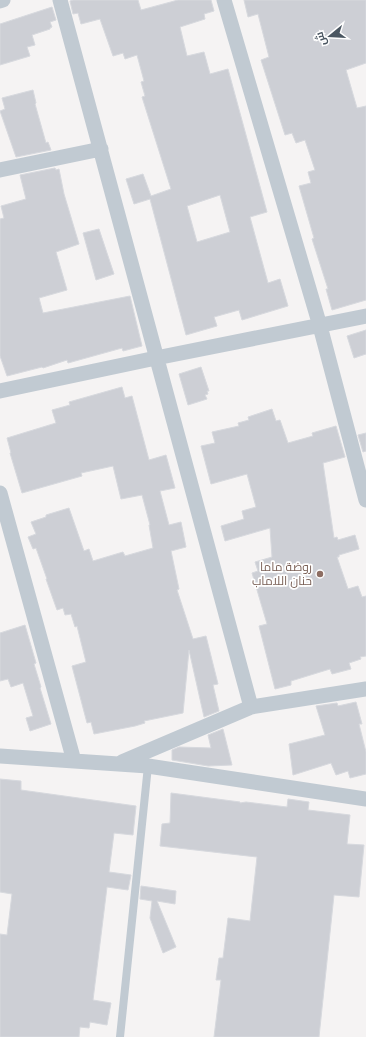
<svg xmlns="http://www.w3.org/2000/svg" width="366" height="1037" font-family="'Space Grotesk',Cairo,sans-serif">
<style>
.building{fill:#cdcfd5;stroke:#d7d9de;fill-rule:evenodd}
.lines{fill:none;stroke-linecap:round;stroke-linejoin:round}
.lane{stroke:#c1cad2;stroke-width:8}
.street{stroke:#c1cad2;stroke-width:15}
.education-dot{fill:#8d6e63;stroke:#fff;stroke-width:1.5}
.labels{text-anchor:middle;stroke-width:3.5;stroke-linejoin:round;paint-order:stroke}
.education-label{font-size:12px;fill:#785e54;stroke:#fff;text-anchor:end}
</style>
<rect width="100%" height="100%" fill="#f5f3f3"/>
<path class="building" d="M73 0H138L141 10 178 0H211L214 11 204 14 205 19 180 27 187 56 204 52 210 74 228 69 267 212 250 217 268 283 280 279 288 306 242 320 239 310 214 317 217 326 186 335 150 199 134 204 126 179 143 174 151 196 171 189 142 97 145 96 141 82 144 81 137 55 125 59 123 53 113 56 100 19 81 24 78 13 73 14 70 1ZM220 195 230 232 197 242 187 206Z
M244 0H366V63L346 70 357 108 366 106V300L332 310 326 289H328L312 239 314 238 299 186 311 183 308 172 315 170 305 140 296 143 292 133 285 135 261 60 269 57 258 14 248 17Z
M52 7 56 20 50 22 52 27 50 28V29L32 35 35 45 27 47 30 56 0 65V24Z
M33 90 36 103 35 104 46 143 48 142 51 150 16 157 0 111 5 109 2 98Z
M55 168 56 170 59 169 64 194 79 244 56 252 67 290 39 298 43 313 130 296 142 346 123 351 122 348 68 363 67 360 43 368 42 367 7 376 0 356V219L4 218 1 206 26 199 20 175Z
M99 229 114 274 96 280 83 233Z
M366 330V354L354 358 347 336Z
M201 367 209 391H207L208 394 205 395 207 399 188 405 179 374Z
M122 387 125 398 132 396 149 460 166 455 175 488 160 491 169 525 181 522 186 547 171 551 179 589 177 590 193 639 206 636 218 684 213 685 219 711 204 717 189 650 183 713 144 721 145 723 135 726 94 734 91 722 87 723 72 666 86 662 77 626 75 627 71 614 65 615 63 608 57 610 46 579H47L36 548 33 549 28 537 36 534 31 522 46 517V515L69 508 84 551 89 549 93 561 123 552 125 556 153 548 149 525H150L142 495 121 499 113 466 81 473 82 476 22 493 10 453H11L7 438 56 423 52 410 70 405 69 402Z
M272 409 276 421 280 420 288 443 313 436 312 433 336 426 345 457 323 463 334 538 337 537 338 540 355 535 359 549 339 555V557H337L348 589 358 586 362 597 366 596V656L360 657 361 659 349 663 351 669 332 674 330 669 291 681V685L275 689 259 626 267 624 252 573 258 571 255 562 272 557 270 528 225 541 221 526 244 519 242 511 256 507 247 474 211 484 201 446 215 443 212 432 239 426 238 423 249 420 248 417Z
M366 433V451L363 452 358 435Z
M25 625 36 663 34 664 41 687 40 688 51 724 30 731 26 718 33 716 23 683 11 687 8 679 0 681V633Z
M356 702 362 724H359L366 752V774L350 778 348 771 336 775 331 763 293 775 289 744 325 735 316 706 337 703 338 706Z
M223 729 232 765 208 766 172 760V750L179 747 211 748 208 735Z
M0 779 21 781V790L136 806 133 835 114 833 109 872 131 875 128 890 107 887 93 1000 111 1003 107 1025 90 1022 89 1028 80 1027 79 1037H0V934L7 935 12 894 0 892Z
M171 793 240 802V803L246 802 287 807 288 799 309 802 308 810 350 815 347 844 364 845 359 897 334 895 319 1037H214L221 980H216L219 958H223L228 918 250 921 257 857 160 846 162 824 170 823Z
M141 886 176 891 175 904 157 901 176 947 163 953 150 918 152 901 140 899Z"/>
<g class="lines">
<path class="lane" d="M120 1037 148 766"/>
<path class="street" d="M60 0 251 707
M224 0 320 326 366 500
M0 1 3 0
M0 170 101 149
M0 391 156 358 366 316
M0 493 74 761
M0 756 148 766 366 799
M122 762 251 707 366 689"/>
</g>
<circle class="education-dot" cx="320" cy="574" r="4"/>
<g class="labels">
<g class="education-label">
<text x="312" y="571">روضة ماما<tspan x="312" dy="14">حنان اللاماب</tspan></text>
</g>
</g>
<g transform="translate(330 36) rotate(252)" stroke="#ffffff" stroke-width="3" paint-order="stroke">
<path d="M0-3L7 15L0 10L-7 15Z" fill="#4a5661"/>
<text y="-6" font-size="11" font-weight="bold" text-anchor="middle" fill="#4a5661">ش</text>
</g>
</svg>
